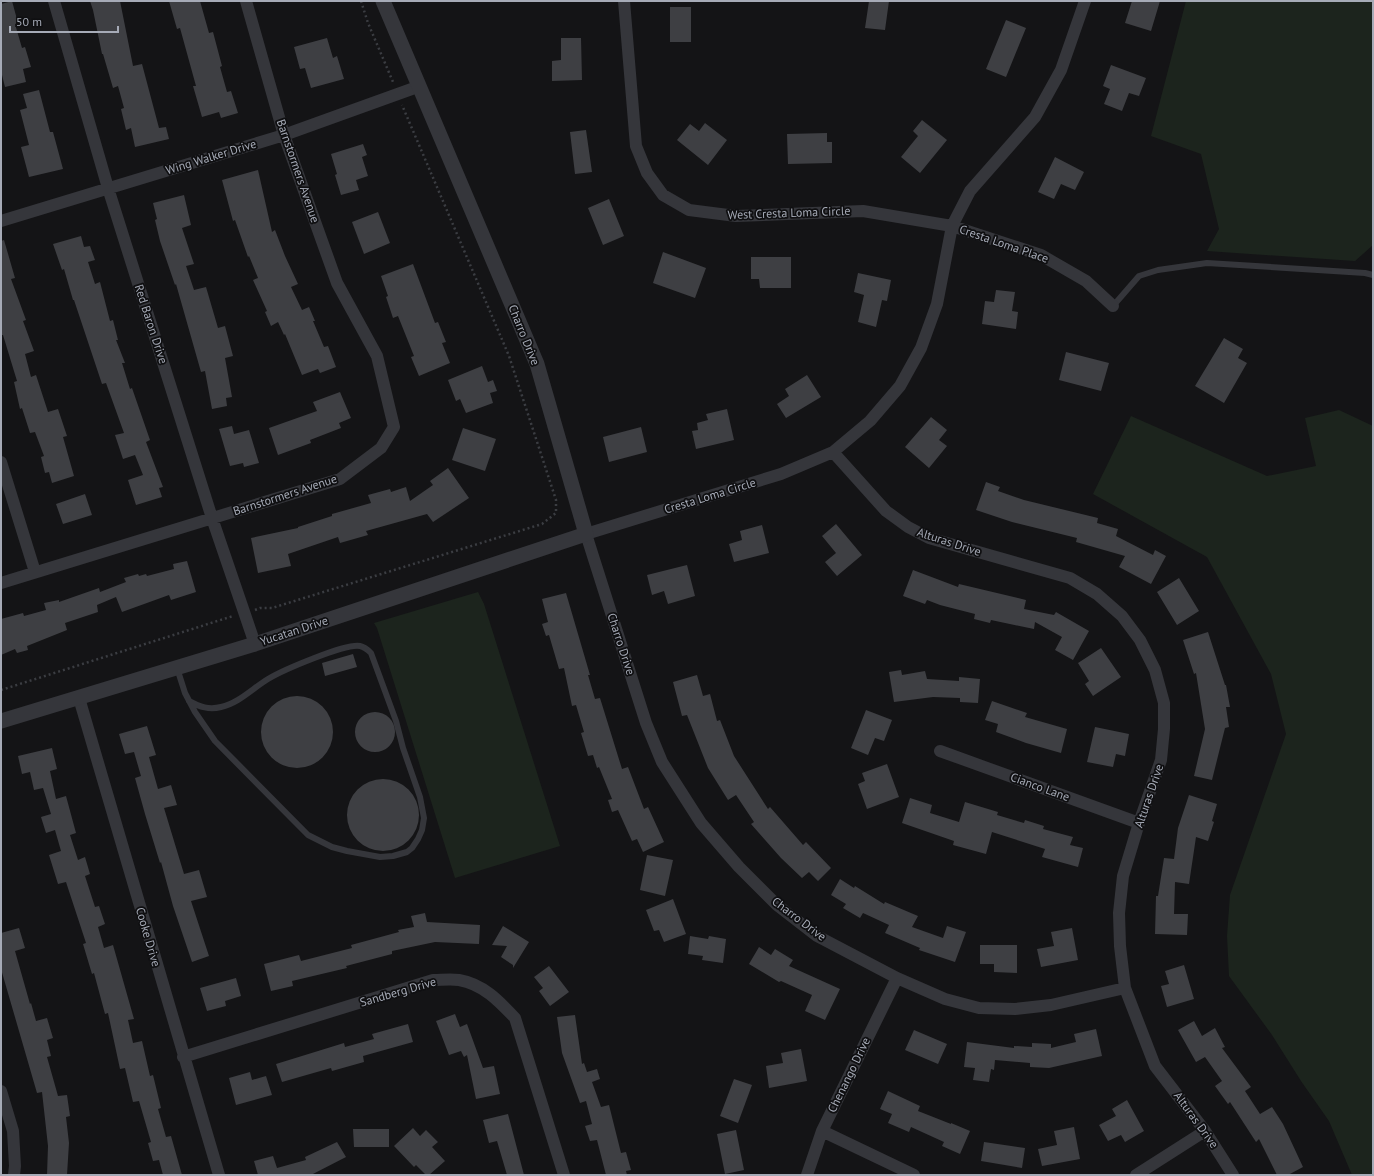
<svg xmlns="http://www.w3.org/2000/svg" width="1374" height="1176" font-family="'PT Sans',sans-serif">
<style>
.green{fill:#1c241d}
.building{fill:#3e3f43}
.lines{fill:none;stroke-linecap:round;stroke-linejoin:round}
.path{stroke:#3b3d42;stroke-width:2.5;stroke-dasharray:2 3;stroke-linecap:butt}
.service{stroke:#35363b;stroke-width:6}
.minor{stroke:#35363b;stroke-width:12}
.tertiary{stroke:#35363b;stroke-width:15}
.labels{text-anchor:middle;stroke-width:3.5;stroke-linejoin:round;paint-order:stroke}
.street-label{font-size:12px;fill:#a6abb7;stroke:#0f0f11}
</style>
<rect width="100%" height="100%" fill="#141416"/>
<path class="green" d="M1186 1H1373V245L1355 261 1207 251 1219 229 1201 154 1151 136Z
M1339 410 1373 426V1175H1352L1329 1121 1301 1081 1272 1035 1229 976 1227 936 1230 895 1286 734 1271 674 1207 557 1093 494 1131 416 1267 476 1316 466 1305 418Z
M478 592 484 604 560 846 455 878 377 628 374 623Z"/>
<path class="building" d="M12 1 18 23 15 24 22 48 25 47 31 67 23 69 26 82 5 87 1 71V4Z
M90 1H120L133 66 142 64 159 128 166 127 169 139 135 147 131 128 126 130 121 109 124 108 118 86 113 88 103 54H102L93 10Z
M169 1H200L209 33 213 32 222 66 220 67 227 92 231 91 238 113 221 118 219 112 202 117 193 86H196L180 28 177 29Z
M869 1H889L885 30 865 28Z
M1132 1H1160L1151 31 1125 23Z
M670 7H691V42H670Z
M1006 20 1026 28 1006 77 986 69Z
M327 38 333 58 337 56 344 79 311 88 305 68 300 69 294 47Z
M561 38H581L582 80 552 81V61L561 60Z
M1111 65 1146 78 1139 96 1129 93 1122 111 1104 104 1110 89 1103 86Z
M39 90 50 132H53L63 169 29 177 21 147 29 145 20 110 27 108 23 94Z
M922 120 947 140 920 173 901 157 918 136 913 131Z
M705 123 727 140 708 165 677 140 690 124 699 131Z
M586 130 592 172 575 174 570 132Z
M827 133V142H832V163L788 164 787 134Z
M363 144 367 155 362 157 368 176 356 180 359 190 341 195 335 175 337 174 331 154Z
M1055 157 1084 172 1075 190 1061 184 1054 199 1038 192Z
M258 170 272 232 275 230 285 256 298 284 291 287 302 310 309 307 315 321H313L324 347 328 346 336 367 320 373 318 369 302 375 285 334 284 335 278 322 271 326 265 312 267 311 253 280 258 278 249 256 248 257 235 220 233 221 222 180Z
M184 195 191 225 182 228 194 264 186 266 194 290 206 287 218 328 225 326 233 356 225 358 232 397 226 398 227 406 212 409 205 371 201 372 176 284 175 285 160 241 155 220 157 219 153 203Z
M609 199 624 236 603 245 588 208Z
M378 212 390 243 364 254 352 222Z
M81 236 84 247 90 246 95 260 88 262 95 284 100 282 110 321 113 320 118 340H116L125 363H122L130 389 132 388 150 440 146 442 163 487 159 488 162 497 136 505 128 480 143 475 135 455 123 459 115 435 124 433 106 383 102 384 74 300H73L64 269 62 270 53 244Z
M4 240 15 278 11 279 26 320 23 321 34 351 25 354 31 377 36 375 48 412 58 409 67 436 63 437 74 476 52 483 49 472 45 473 41 457 44 456 35 432 30 433 22 408 20 409 14 382 17 381 3 335H1V241Z
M663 252 706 268 695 298 653 283Z
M751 257H791V288H760L759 279H751Z
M413 264 435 323 438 322 446 342 442 343 450 363 419 376 411 357 414 356 398 316 393 318 386 297 388 296 381 276Z
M858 273 891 280 887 301 882 300 876 327 858 322 864 295 854 292Z
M996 290 1015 292 1012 311 1018 312 1016 329 982 324 985 301 994 302Z
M1224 338 1243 349 1238 358 1247 363 1224 403 1195 386Z
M1066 352 1109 363 1101 391 1059 380Z
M482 366 488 382 493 380 497 391 490 393 493 403 466 413 460 399 456 401 448 380Z
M807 375 821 397 786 418 777 404 789 396 785 389Z
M340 392 351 418 339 423 341 428 310 440 311 443 278 455 269 428 317 411 313 402Z
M727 409 734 440 696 449 692 431 698 430 697 423 708 420 706 414Z
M931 417 947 430 939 440 947 446 929 468 905 447Z
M232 426 234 434 249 430 259 463 244 467 243 463 230 466 219 429Z
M641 427 647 452 609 462 603 437Z
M463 428 496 439 485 471 452 460Z
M448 468 469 498 433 522 427 514 366 531 368 535 340 543 338 537 288 554 291 566 258 573 251 538 298 528V527L332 516V514L371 503 368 495 390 489 391 492 406 487 410 501 433 485 430 481Z
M986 482 1000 487 998 491 1024 500 1098 518 1097 523 1118 529 1116 536 1153 555 1155 550 1166 556 1151 584 1119 567 1125 556 1076 542 1077 538 1012 522 976 510Z
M85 494 92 515 63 524 56 504Z
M836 524 862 555 837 576 825 562 836 553 822 536Z
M762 525 769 553 734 562 729 544 742 540 740 531Z
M187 561 196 592 171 600 169 595 122 612 116 597 97 605 98 612 65 623 67 630 27 646 28 650 17 653 15 649 1 655V619L23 613 24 616 46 610 44 603 59 600V602L99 588 100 592 126 582 124 578 138 574 139 576 146 574 147 576 174 569 173 564Z
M687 565 695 596 668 604 664 591 652 595 647 575Z
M913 570 958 587 959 584 1026 600 1024 609 1054 615 1056 612 1089 631 1073 660 1055 650 1062 637 1035 622 1034 629 991 620 990 623 974 619 975 614 940 605 927 600 925 604 903 596Z
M1179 578 1199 611 1177 625 1157 592Z
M566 593 590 675H588L595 699 600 698 622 769 628 767 644 809 648 807 664 842 643 852 637 839 632 841 618 810 612 812 608 800 612 799 599 767 597 768 593 755 588 756 581 733 584 732 576 705 572 706 564 668 559 669 549 635 546 636 542 624 548 622 542 599Z
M1208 632 1225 685H1226L1230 707H1226L1229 727 1225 728 1212 780 1194 776 1205 729 1196 673 1194 674 1183 640Z
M1101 648 1121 677 1093 696 1085 684 1089 681 1078 663Z
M353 654 357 667 325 676 322 663Z
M901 670 902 675 925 671 927 679 959 681V677L980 679 978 703 960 702V698L933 697 894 702 889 672Z
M697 675 703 696 710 694 717 721 720 720 734 756 768 809 770 807 803 845 806 842 831 868 818 881 809 872 802 878 781 858 751 824 754 822 736 795 728 800 708 768 687 715 682 716 673 682Z
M261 732a36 36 0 1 1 72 0a36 36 0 1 1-72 0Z
M992 701 1027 713 1025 717 1067 729 1061 753 1026 743 996 732 998 724 985 720Z
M866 710 892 720 884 741 875 738 868 755 851 748Z
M355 732a20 20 0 1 1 40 0a20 20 0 1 1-40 0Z
M147 726 156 755 149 757 158 789 171 785 177 805 164 808 184 874 199 870 207 897 191 901 209 956 192 962 173 906 161 862 160 863 145 814 135 778 141 776 134 752 125 754 119 734Z
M1095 727 1129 734 1125 756 1116 754 1113 767 1087 762Z
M52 748 57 769 50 771 56 799 66 796 76 833 70 835 78 860 85 857 90 874 85 876 95 907 99 906 105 924 98 927 104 948 113 945 134 1019 128 1020 133 1043 142 1041 150 1076 153 1075 161 1108 158 1109 166 1137 171 1136 182 1175H163L159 1160 153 1161 148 1143 151 1142 139 1101 133 1102 125 1068 120 1069 108 1013 105 1014 94 973 92 974 83 944 86 943 66 882 58 884 49 855 61 851 55 830 46 833 41 817 51 814 43 788 34 790 30 772 22 774 18 756Z
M887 764 899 797 867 809 858 784 865 781 862 773Z
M347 815a36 36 0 1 1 72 0a36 36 0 1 1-72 0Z
M1189 795 1217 804 1212 821 1214 822 1208 841 1196 837 1189 884 1175 882 1174 914H1188L1187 935 1155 934 1156 896H1158L1164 858 1174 859 1178 828Z
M910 798 932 805 930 813 959 822 965 802 998 812 997 815 1024 823 1025 820 1044 826 1043 829 1073 837 1070 845 1083 848 1078 867 1042 857 1045 849 992 832 986 854 953 845 954 841 902 823Z
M647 855 673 860 665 896 640 890Z
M840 879 854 888 855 886 884 904 885 902 918 916 912 927 943 938 947 926 966 932 955 962 919 950 920 948 885 933 889 925 863 913 860 918 843 908 846 904 831 895Z
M673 899 686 934 664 942 659 930 654 931 646 910Z
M425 913 427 922 480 925 479 944 435 942 392 951V954L346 966 347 968 292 981 293 986 271 991 264 964 299 955 301 961 352 948 351 945 399 932 398 930 414 927 411 916Z
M503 926 529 942 513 968V965L501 957 507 946 492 945Z
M19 928 25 948 15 951 30 1004 31 1003 36 1021 47 1018 53 1038 47 1040 51 1056 47 1057 58 1096 67 1095 70 1116 66 1117 69 1143 67 1175H47L48 1146 42 1092 37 1093 1 969V933Z
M1072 928 1078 960 1041 967 1037 949 1054 946 1051 932Z
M690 936 708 939 709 936 726 939 723 963 702 960 703 956 688 954Z
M980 945H1017V973L994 972V964H980Z
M759 947 771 955 775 949 793 960 789 966 840 989 825 1020 805 1011 812 995 781 981 779 982 749 964Z
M1184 965 1194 999 1167 1007 1161 986 1169 984 1165 971Z
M549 966 569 992 550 1006 539 991 543 988 534 977Z
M236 978 241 996 225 1001 226 1006 207 1011 200 988Z
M455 1014 460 1027 467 1024 483 1068 494 1066 500 1094 476 1099 467 1055 464 1057 461 1051 449 1055 436 1021Z
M575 1015 582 1064 584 1063 587 1072 597 1069 600 1079 592 1082 601 1107 609 1105 621 1153 626 1152 631 1170 626 1171 627 1175H606L597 1140 590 1141 585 1126 592 1124 586 1101 580 1103 562 1053 557 1017Z
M1194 1021 1202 1036 1215 1028 1225 1047 1222 1048 1251 1087 1245 1091 1260 1114 1272 1107 1283 1124 1303 1167 1288 1175H1277L1259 1139 1256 1142 1230 1102 1228 1104 1215 1086 1222 1081 1205 1057 1196 1062 1178 1030Z
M408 1024 413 1042 363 1056 364 1062 332 1071 331 1068 282 1082 276 1064 344 1043 345 1047 374 1039 372 1034Z
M1096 1029 1102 1056 1049 1068 1030 1067V1063L995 1060 994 1070 991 1069 989 1082 973 1080 975 1068 964 1067 967 1042 1014 1048V1046L1032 1047V1043L1051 1044V1048L1076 1042 1074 1034Z
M914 1030 947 1044 938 1064 905 1050Z
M801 1049 807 1081 769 1088 766 1066 783 1063 781 1053Z
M250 1072 252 1080 266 1076 272 1095 236 1105 229 1078Z
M734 1079 752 1085 738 1123 720 1116Z
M888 1091 920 1106 918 1111 951 1124V1123L970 1131 960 1154 942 1146 944 1142 911 1127 909 1132 888 1123 892 1114 880 1109Z
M1127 1100 1144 1131 1125 1142 1121 1135 1108 1141 1099 1125 1116 1116 1112 1109Z
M508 1114 524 1175H507L497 1141 489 1143 483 1120Z
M1074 1127 1080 1159 1042 1166 1038 1149 1057 1145 1054 1131Z
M413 1128 420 1136 426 1130 438 1142 432 1147 445 1161 429 1175H426L416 1165 414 1167 394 1146Z
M353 1129H389V1147H354Z
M736 1130 744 1170 725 1174 717 1134Z
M337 1142 346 1157 311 1175H258L254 1161 273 1156 277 1168 306 1160 305 1157Z
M984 1142 1025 1148 1022 1168 981 1161Z"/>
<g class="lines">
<path class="path" d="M361 1 368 23 393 82
M255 610 260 608H272L542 524 556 513V500L509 356 402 105
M1 690 233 616"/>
<path class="service" d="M1113 306 1139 276 1158 270 1207 263 1365 273 1373 275
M177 668 185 693 195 712 215 741 308 835 332 847 347 851 380 857 393 856 407 852 412 848 418 839 422 830 424 818 420 797 403 748 396 721 371 653C368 650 365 647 360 646 346 643 283 670 268 679 253 688 239 703 221 707 209 710 200 707 189 701"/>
<path class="minor" d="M54 1 108 188 212 518 255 644
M624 1 636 146 647 173 663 195 689 210 736 216 863 211 952 226 1041 255 1086 281 1113 306
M1085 1 1061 70 1035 117 970 191 952 226 937 304 921 348 900 386 870 421 833 452 781 474 586 534 646 723 662 762 701 823 739 867 777 905 817 936 897 978 945 999 979 1008 1015 1009 1051 1005 1125 988
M1 221 284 135 420 86
M833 452 886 511 908 527 929 538 1070 578 1097 594 1122 616 1140 640 1155 670 1164 703V729L1161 760 1139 823 1123 876 1119 913 1120 946 1125 988 1155 1066 1205 1131 1233 1175
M1 462 35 572
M1 583 340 479 381 448 394 427 377 356 337 283 284 135 246 1
M79 698 219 1175
M940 751 1139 823
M183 1057 433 980C441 980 451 979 459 980 483 984 499 1001 515 1018L564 1175
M1 1091 13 1131 15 1166 14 1175
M822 1131 914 1175
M807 1175 822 1131 897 978
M1136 1175 1205 1131"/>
<path class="tertiary" d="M1 721 255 644 586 534 537 364 383 1"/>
</g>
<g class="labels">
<g class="street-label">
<text transform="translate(211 157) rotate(-17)" y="4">Wing Walker Drive</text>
<text transform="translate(298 171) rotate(71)" y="4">Barnstormers Avenue</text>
<text transform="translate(789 213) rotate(-2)" y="4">West Cresta Loma Circle</text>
<text transform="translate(1004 244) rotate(19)" y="4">Cresta Loma Place</text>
<text transform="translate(151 324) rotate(72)" y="4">Red Baron Drive</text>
<text transform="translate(524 335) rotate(68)" y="4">Charro Drive</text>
<text transform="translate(285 495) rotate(-18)" y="4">Barnstormers Avenue</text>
<text transform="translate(710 496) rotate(-17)" y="4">Cresta Loma Circle</text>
<text transform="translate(949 542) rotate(18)" y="4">Alturas Drive</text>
<text transform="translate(294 631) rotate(-18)" y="4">Yucatan Drive</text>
<text transform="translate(621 644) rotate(72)" y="4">Charro Drive</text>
<text transform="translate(1040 787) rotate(20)" y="4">Cianco Lane</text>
<text transform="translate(1149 796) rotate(-71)" y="4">Alturas Drive</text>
<text transform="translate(799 919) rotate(37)" y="4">Charro Drive</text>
<text transform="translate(148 937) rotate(74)" y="4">Cooke Drive</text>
<text transform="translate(398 992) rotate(-16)" y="4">Sandberg Drive</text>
<text transform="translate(849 1075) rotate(-64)" y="4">Chenango Drive</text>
<text transform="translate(1196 1120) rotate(54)" y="4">Alturas Drive</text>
</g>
</g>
<rect width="1374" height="1176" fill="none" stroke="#a6abb7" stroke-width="4"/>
<path d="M10 26v6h108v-6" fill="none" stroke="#a6abb7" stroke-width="2"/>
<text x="16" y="26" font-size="12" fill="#a6abb7" stroke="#0f0f11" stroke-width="3" paint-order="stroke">50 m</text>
</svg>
